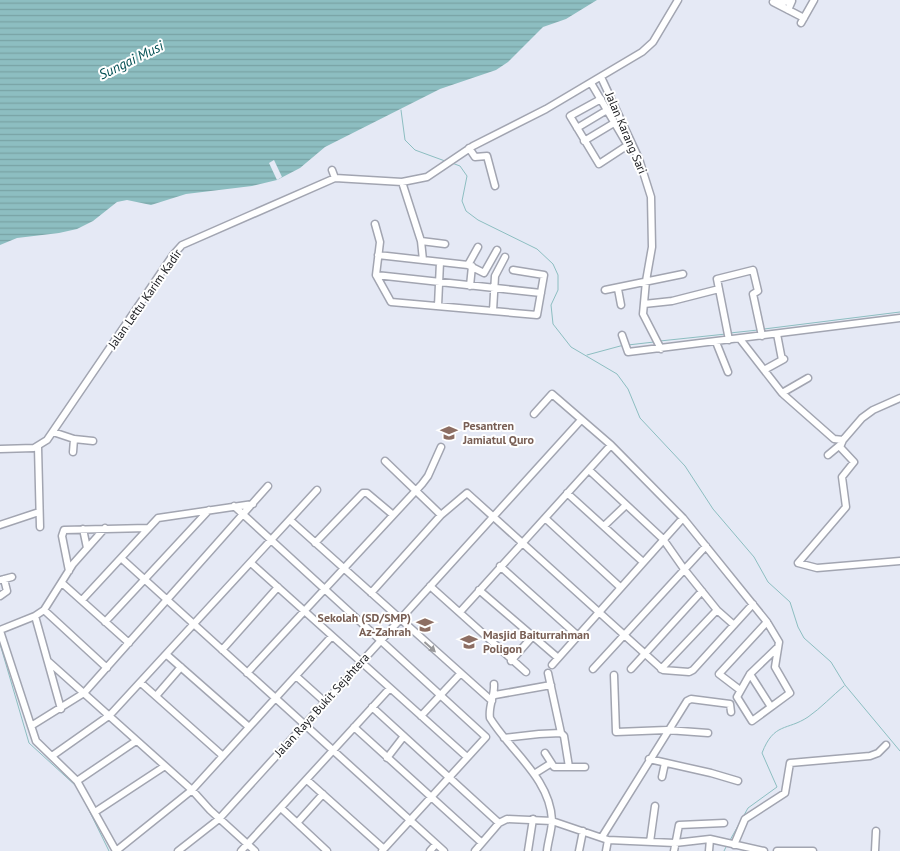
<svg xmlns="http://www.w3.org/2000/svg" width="900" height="851" font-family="'PT Sans',sans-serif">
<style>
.water{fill:url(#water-rules)}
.pier{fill:#e5e9f5}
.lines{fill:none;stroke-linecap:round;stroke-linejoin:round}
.stream{stroke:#8dbec1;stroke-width:1}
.minor-casing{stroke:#a2a5b1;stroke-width:9}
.minor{stroke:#fff;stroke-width:6}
.oneway{fill:#98989a}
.labels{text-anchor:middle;stroke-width:4;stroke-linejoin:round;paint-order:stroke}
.street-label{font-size:12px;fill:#191a1e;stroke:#fff}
.education-label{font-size:12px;font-weight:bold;fill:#785e54;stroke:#fff;text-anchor:start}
.water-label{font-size:14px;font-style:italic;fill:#024f53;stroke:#fff}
</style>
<defs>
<pattern id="water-rules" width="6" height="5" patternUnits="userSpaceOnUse" patternTransform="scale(1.25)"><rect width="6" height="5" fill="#8dbec1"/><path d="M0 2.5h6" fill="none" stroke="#79a3a5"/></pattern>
</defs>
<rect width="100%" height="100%" fill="#e5e9f5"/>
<path class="water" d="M0 0H597L566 19 543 27 508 62 496 70 440 89 325 147 300 168 277 180 252 186 186 194 151 205 127 200 117 202 93 221 77 229 59 233 17 238 0 245Z"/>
<path class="pier" d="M274 160 282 177 277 180 269 163Z"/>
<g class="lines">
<path class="stream" d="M401 110 405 140 415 150 445 161
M452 163 460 166 467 176 462 201 466 211 478 220 537 249 553 264 558 275V290L551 305 553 324 571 347 617 374 628 389 640 418 685 466 713 509 754 557 768 582 790 602 798 627 804 638 831 662 845 685 900 751
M764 329 900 312
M730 333 758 330
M660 341 726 334
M628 345 654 342
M587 355 624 345
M0 644 29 743 76 786
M82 796 109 851
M729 842 748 808 777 787 762 753C774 722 787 731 808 717 821 708 832 696 844 686
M724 851 727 845"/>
<g class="minor-casing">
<path id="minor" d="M773 2 804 18
M775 2 792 1 788 10
M801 23 814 0
M601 77 639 159 651 197 652 247 646 281 643 314 661 349
M591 83C603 103 615 124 627 144L628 145 599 164 570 116 601 99
M577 128 607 110
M584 141 614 123
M469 148 475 157 487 156 495 186
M332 170 335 178
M402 182 421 241 423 260
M375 224 380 242 376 275 391 302 537 315 544 275 513 270
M421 241 445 244
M378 255 468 265 484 273 497 250
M468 265 478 247
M376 275 541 293
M470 286 472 266
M618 289 621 305
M605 290 683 274
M644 304 672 301 719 289
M438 306 440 262
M493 311 495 276 505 257
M777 334 782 360
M622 335 628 352 900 318
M740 339 782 393 808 378
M729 340 717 279 753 270 758 291 753 294 762 336
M716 342 728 372
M764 370 784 359
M783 394 834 439 843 440
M900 398 873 410 862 418 843 440 840 447 854 462 842 477 846 507 798 563 817 568 900 561
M534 414 552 394 611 445 683 518 767 622 779 642 775 667 790 693 752 721 737 697 750 674 778 647
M53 432 74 439 93 441
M38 447 40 527
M0 449 34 448 47 440 173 255 182 245 335 178 402 182 427 177 473 146 546 109 642 52 653 42 678 0
M73 452 74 439
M828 455 840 445
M385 461 441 515
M589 470 663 539 684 569 717 610 734 625
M567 493 643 562
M234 506 486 737 382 851
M545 518 620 587
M290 520 492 701
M0 525 39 512
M604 526 626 505
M83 529 87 548
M315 543 363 493H367L392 514
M121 558 444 851
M251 563 467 757
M500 566 577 635
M69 571 62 536 64 530 148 528
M1 580 12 577
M62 583 129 643
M430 586 526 672
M479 590 557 657
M371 593 441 515 467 493 663 670 689 672 693 670 753 604
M0 596 7 591 4 579
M82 600 158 518 253 504
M44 610 107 668
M460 612 611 445
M105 622 209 510
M0 630 35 616
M0 631 36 741 77 781 116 851
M222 650 278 587
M167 655 249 727
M511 661 532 637
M49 662 192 790 210 810 255 851
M552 665 683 518
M593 669 706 546
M631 669 702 591
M661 669 717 610
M247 673 422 484 428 476 441 447
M548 673 561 733 564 736 569 767H585
M750 674 771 707
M614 675 616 732 667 730 708 733
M296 676 325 702
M141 683 223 756
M494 684C495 696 488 706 490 718 510 751 550 778 552 820 552 830 548 841 547 851
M740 690 719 674 767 622
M495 695 551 685
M156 696 181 667
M372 707 499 823
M61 709 35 616 44 610 73 564 105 528
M421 716 460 674
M31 726 84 693 268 486
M354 727 482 843
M504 738 539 734 561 733
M545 753 554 767H569
M52 756 110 715 317 490
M387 758 404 736
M649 759 711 773 738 781
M534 774 550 764
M662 777 665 763
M307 780 384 849
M77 781 136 741
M281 808 327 851
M95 812 165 766
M297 823 323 794
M602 837 687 701 691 699 730 704 731 712
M650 842 655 806
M734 845 745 819 785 793 790 763 870 756 878 753 886 745
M116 851 192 790 332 636
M178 851 219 819 581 420
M241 851 390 688
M430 851 436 844
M475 851 499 823 507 819 552 821 608 840 675 843 710 839 764 851
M528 851 533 819
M579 851 583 831
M606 851 608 840
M674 851 679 825 724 823
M709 851 710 839
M777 851H813
M875 851 876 831"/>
</g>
<use href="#minor" class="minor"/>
</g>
<defs><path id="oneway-solid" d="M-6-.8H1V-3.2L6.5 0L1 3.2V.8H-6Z" transform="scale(1.25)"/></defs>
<use class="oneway" href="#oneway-solid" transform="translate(430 647) rotate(42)"/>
<defs>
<g id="school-bare" transform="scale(1.35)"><path d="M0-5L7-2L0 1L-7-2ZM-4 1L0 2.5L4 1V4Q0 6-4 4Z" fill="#8d6e63" stroke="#fff" stroke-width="2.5" paint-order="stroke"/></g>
</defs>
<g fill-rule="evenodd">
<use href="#school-bare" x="449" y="433"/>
<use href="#school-bare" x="425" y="625"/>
<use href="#school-bare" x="469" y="642"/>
</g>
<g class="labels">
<g class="street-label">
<text transform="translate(626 133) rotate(67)" y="4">Jalan Karang Sari</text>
<text transform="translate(145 299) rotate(-55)" y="4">Jalan Lettu Karim Kadir</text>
<text transform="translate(322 705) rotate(-48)" y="4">Jalan Raya Bukit Sejahtera</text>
</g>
<g class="education-label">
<text x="463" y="430">Pesantren<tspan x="463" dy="14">Jamiatul Quro</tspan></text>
<text x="411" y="622" text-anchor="end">Sekolah (SD/SMP)<tspan x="411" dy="14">Az-Zahrah</tspan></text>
<text x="483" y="639">Masjid Baiturrahman<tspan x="483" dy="14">Poligon</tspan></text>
</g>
<g class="water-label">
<text transform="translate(131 60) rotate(-26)" y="5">Sungai Musi</text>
</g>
</g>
</svg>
